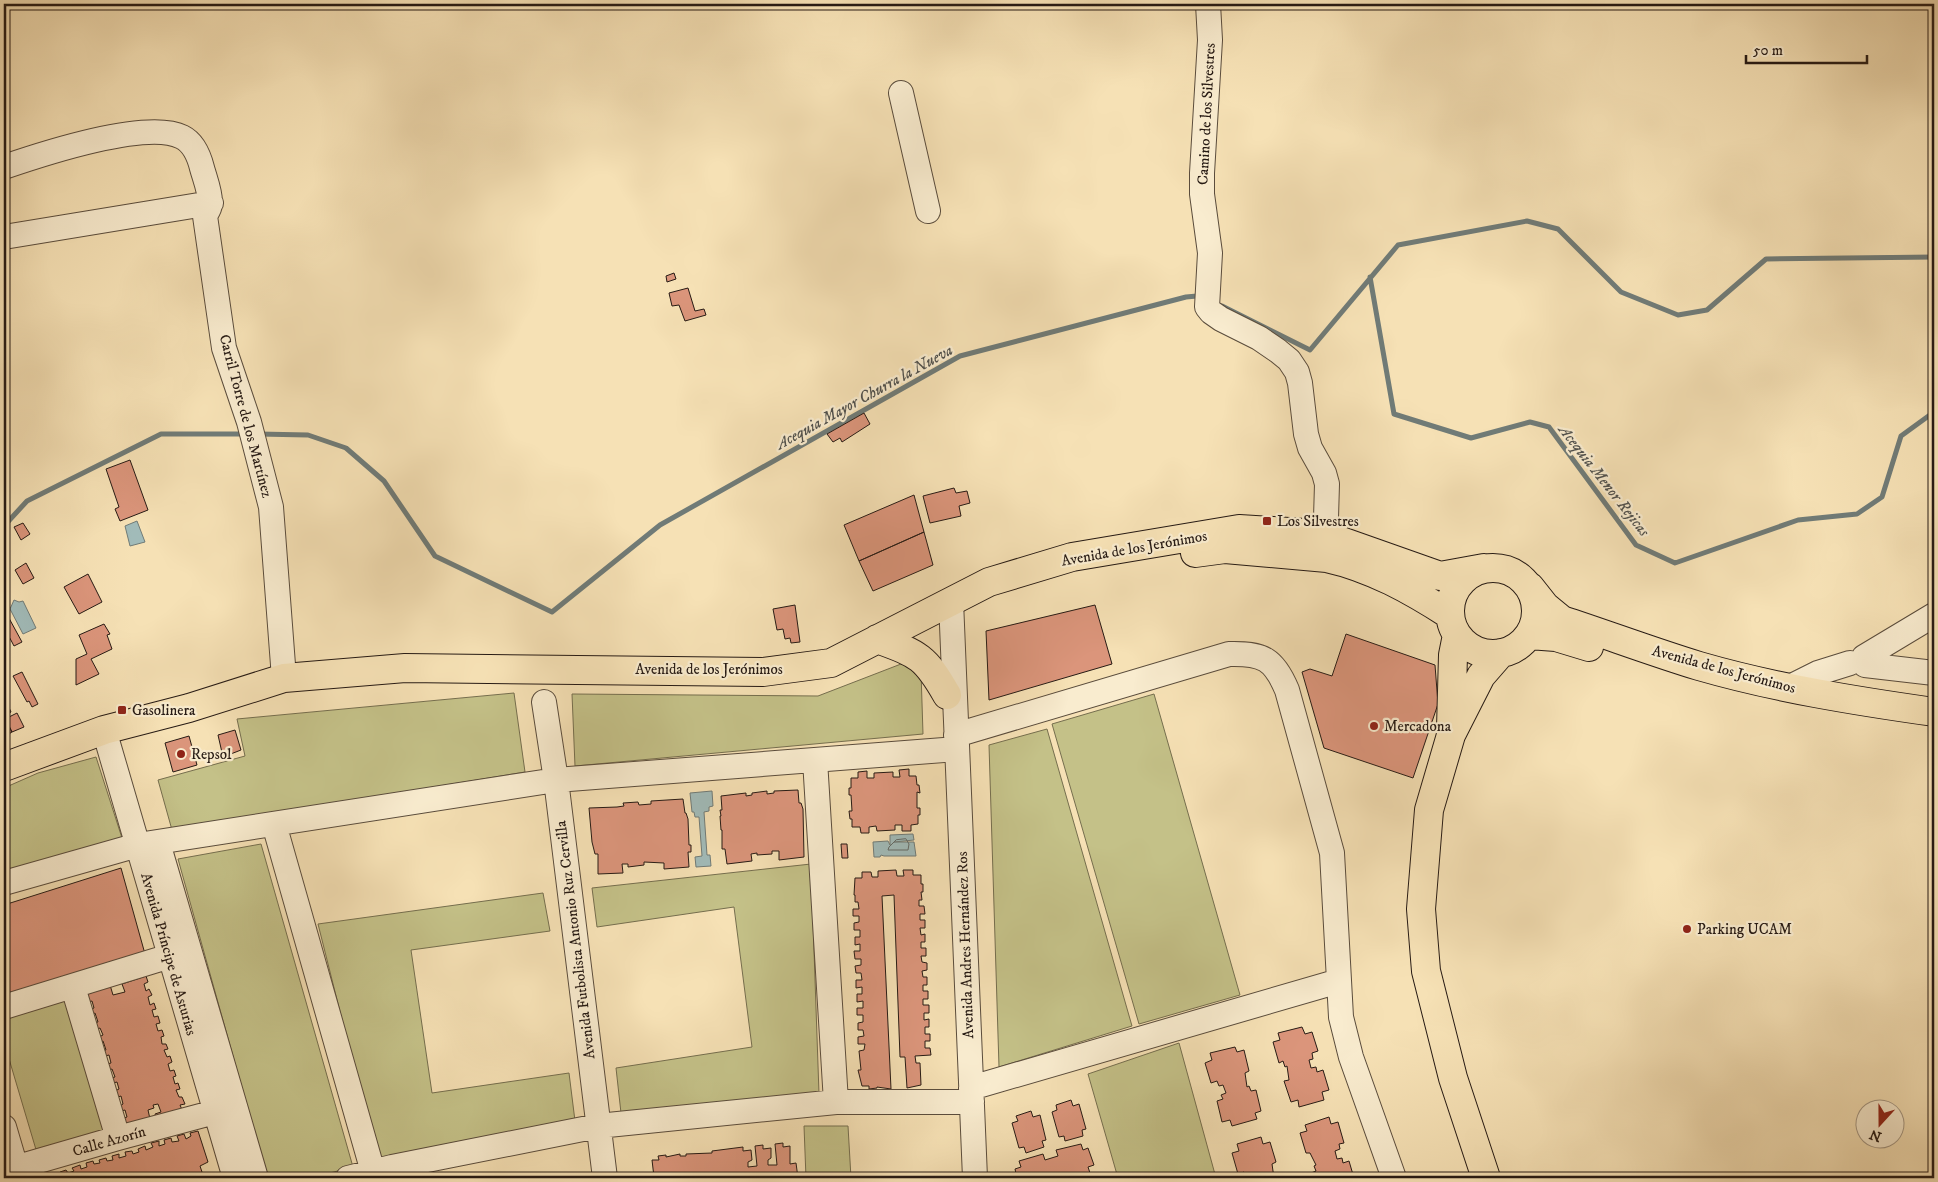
<svg xmlns="http://www.w3.org/2000/svg" width="1938" height="1182" font-family="'IM FELL DW Pica',serif">
<style>
.green{fill:#c4c188;stroke:#756e4e}
.water{fill:#a1bbb9;stroke:#707b77}
.lines{fill:none;stroke-linecap:round;stroke-linejoin:round}
.shore{stroke:#646a66;stroke-width:1}
.stream{stroke:#707b77;stroke-width:5}
.building{fill:#db957b;stroke:#261a14}
.minor-casing{stroke:#5a4c3c;stroke-width:26}
.major-casing{stroke:#261a14;stroke-width:30}
.minor{stroke:#f9eccf;stroke-width:24}
.major{stroke:#f6e1b5;stroke-width:28}
.poi-dot{fill:#8f2418;stroke:#f9eccf;stroke-width:2}
.labels{text-anchor:middle;stroke-width:4.5;stroke-linejoin:round;paint-order:stroke}
.street-label{font-size:15px;fill:#261a14;stroke:#f9eccf}
.poi-label{font-size:15px;fill:#261a14;stroke:#f9eccf;text-anchor:start}
.water-label{font-size:16px;font-style:italic;fill:#51524e;stroke:#f9eccf}
</style>
<rect width="100%" height="100%" fill="#f6e1b5"/>
<filter id="stains"><feTurbulence type="fractalNoise" baseFrequency=".004" numOctaves="4"/><feColorMatrix values="0 0 0 0 .2 0 0 0 0 .09 0 0 0 0 .02 0 0 0 .5 -.17"/></filter>
<radialGradient id="worn" r=".72"><stop offset=".6" stop-color="#630" stop-opacity="0"/><stop offset="1" stop-color="#630" stop-opacity=".3"/></radialGradient>
<path class="green" d="M901 664 921 672 923 734 575 766 572 694 818 696Z
M514 693 525 772 172 830 158 780 245 756 237 719Z
M1154 694 1240 995 1139 1024 1052 724Z
M1047 729 1132 1026 999 1067 989 745Z
M96 757 122 838 4 873V788L38 773Z
M261 844 353 1167 311 1178H267L178 859Z
M811 864 819 1094 621 1113 616 1068 752 1047 734 907 597 927 592 888Z
M543 893 550 931 411 950 432 1093 569 1073 575 1121 378 1163 318 924Z
M69 992 110 1132 37 1153 4 1042V1011Z
M1179 1043 1216 1178H1118L1088 1074Z
M804 1126H848L851 1178H806Z"/>
<path class="water" d="M137 521 145 542 130 546 125 526Z
M14 600 19 602 23 601 36 628 23 634 10 609Z
M712 791 713 806 709 807V811L704 812 707 855H710L711 866 696 867 695 857 702 856 699 817H695L694 812H692L690 793Z
M913 834 914 840 894 842H914L916 856H884L881 855 880 857H874L873 842 888 841 890 845V835Z"/>
<g class="lines">
<path class="shore" d="M906 839 909 844 908 850H888L889 847 896 840Z"/>
<path class="stream" d="M1370 277 1394 414 1471 438 1530 422 1549 427 1636 545 1675 563 1798 520 1857 514 1882 497 1901 436 1934 412
M1222 306 1310 350 1398 245 1527 221 1558 229 1621 292 1678 315 1707 310 1766 259 1934 257
M258 434 308 435 346 448 384 481 435 556 552 612 660 525 960 356 1186 297 1197 296 1200 297
M4 526 27 501 161 434H245"/>
</g>
<path class="building" d="M674 273 676 279 667 282 666 276Z
M688 288 695 311 704 309 706 315 685 321 679 305 672 306 669 293Z
M864 413 870 424 842 442 840 438 833 442 827 434Z
M130 460 148 510 120 521 115 509 119 507 106 469Z
M954 488 956 493 967 491 970 503 959 506 961 516 930 523 923 496Z
M914 495 924 532 859 561 844 525Z
M23 523 30 534 21 540 14 527Z
M924 532 933 565 873 591 859 561Z
M26 563 34 578 23 584 15 570Z
M88 574 102 602 79 614 64 587Z
M795 605 800 642 791 643 790 638 785 639 783 629 777 630 773 609Z
M1095 605 1112 664 989 700 986 631Z
M4 609 22 642 14 646 4 627Z
M104 624 110 634 107 635 112 649 91 659 99 674 76 685V659L87 654 79 635Z
M1346 634 1435 665 1438 704 1413 778 1324 748 1302 672 1310 669 1332 676Z
M22 672 38 704 32 707 29 701 27 702 13 676Z
M4 697 11 712 4 716Z
M17 713 24 727 12 732 5 719Z
M4 716 12 732 4 737Z
M235 730 241 750 223 757 218 735Z
M189 736 197 765 173 772 165 743Z
M909 769V776H916L917 785H919L920 793 917 792V808H920V815H918V824L911 825V831H902V825H895V830L877 831 876 826 869 827V833H861L860 827H852V819H850L849 811H852L851 795H849V788H851V778H858V772L867 771V778H874V773L893 772V777H900L899 770Z
M798 790 799 803H801L803 809 804 857 779 860V851H772V854L757 855V853L751 854 752 861 727 864 725 849H722V830H721L720 816H721L720 810H722L721 796 746 793V796L752 795V793L767 791V794L774 793V791Z
M683 799 685 813H686L688 819 689 845H691V852H688L689 867 664 869V863L644 862V865L628 867V864H622L623 873 598 874V854H595L592 842 589 808 617 807 624 806 623 803 638 802 639 805 651 804V801Z
M841 844H847L848 858H842Z
M121 868 145 954 4 997V905Z
M896 870 897 876H904L903 870H913V875H921V884H923V892H921L922 900H919V906H924L925 914H920V920H925V928H920L921 935 925 934V942H921V948H926V956H921L922 962 927 963V970L922 971 923 977H927V985H923V991H928V999H923V1005H929V1013H924V1020L929 1019V1027H925V1034H930V1041H925V1048H930L931 1055 915 1056 916 1063H920L921 1085 907 1088 905 1057H900L894 895 882 896 891 1089 877 1087V1088L869 1089V1086H862L858 1070H861L859 1051 864 1050 865 1044H858V1037L864 1036 863 1030H858V1023L863 1022V1015H857V1008H863V1001L857 1002V994H862V987L856 988V980H862L861 973H856L855 966 861 965V959H855L854 951H860V944L855 945V937H860V930H854V923L859 922V916H853V909H859L858 902H855V895H854L855 878H862V872H871L872 877H878V871Z
M146 976 148 982 144 984 146 991 149 989 152 995 148 997 150 1005 154 1003 156 1009 152 1010 154 1017 158 1016 160 1023 156 1024 158 1031 162 1030 164 1036 161 1037 162 1044H166L168 1049 164 1050 167 1057 170 1056 172 1062 168 1064 170 1071 174 1070 176 1076 173 1077 175 1084 178 1083 180 1089 176 1090 179 1097H182L185 1104 180 1105 183 1112 157 1120 155 1114 161 1112 158 1104 153 1105 154 1108 148 1110 150 1119 126 1126 124 1118 127 1117 125 1110 121 1111 120 1106 123 1104 121 1096 118 1097 115 1091 119 1089 117 1082 113 1083 111 1078 115 1077 112 1069 109 1070 107 1064 111 1063 109 1055 105 1056 103 1051 106 1050 103 1041 101 1042 99 1037 103 1035 100 1028 97 1029 94 1023 98 1022 95 1013 93 1014 91 1009 94 1008 92 1001 88 1002 86 995 110 985 113 995 125 992 122 984Z
M1302 1027 1305 1034 1312 1032 1318 1051 1312 1053 1313 1059 1309 1060 1311 1068 1316 1067 1317 1072 1323 1070 1329 1090 1322 1092 1324 1100 1299 1107 1298 1100 1291 1102 1284 1081 1289 1080 1287 1066 1285 1067 1283 1061 1279 1063 1273 1042 1280 1040 1278 1033Z
M1235 1047 1237 1052 1244 1050 1249 1071 1245 1073 1247 1087 1249 1086 1251 1091 1256 1090 1261 1111 1255 1113 1257 1119 1232 1126 1230 1120 1222 1122 1217 1101 1223 1099 1221 1095 1226 1093 1223 1085 1219 1086 1217 1081 1211 1083 1205 1063 1212 1060 1210 1053Z
M1071 1100 1073 1106 1079 1104 1086 1129 1082 1130 1083 1136 1065 1141 1064 1136 1059 1137 1052 1112 1057 1110 1056 1105Z
M1031 1111 1033 1117 1040 1115 1046 1140 1042 1141 1044 1147 1026 1153 1024 1147 1019 1148 1012 1123 1018 1121 1016 1116Z
M1329 1117 1331 1124 1338 1122 1344 1143 1339 1144 1340 1149 1335 1151 1337 1159 1342 1158 1343 1163 1349 1161 1354 1178H1313L1311 1173 1316 1171 1314 1166 1316 1165 1310 1153H1306L1300 1133 1307 1131 1305 1125Z
M198 1131 208 1162 200 1166 204 1178H48L47 1175 53 1173 54 1177 60 1175V1172L66 1170 68 1173 74 1171 72 1168 80 1165 81 1169 87 1167 86 1163 93 1161 94 1164 100 1163 99 1160 106 1158 107 1161 113 1160 112 1156 119 1154V1158L126 1156 125 1152 132 1151 133 1154 139 1152 138 1149 145 1146 146 1150 153 1147 151 1143 159 1141V1146L165 1144 164 1140 171 1138 172 1142 179 1141 177 1136 184 1134 186 1139 191 1136 190 1133Z
M1261 1137 1263 1144 1270 1142 1276 1162 1272 1164 1274 1178H1250V1176L1245 1178 1244 1172 1238 1174 1232 1153 1239 1151 1237 1144Z
M783 1143V1147L790 1146V1164L796 1163 798 1178H648L654 1177 652 1160H659L658 1156 666 1155V1157L680 1154V1156H686V1154L712 1153V1151L743 1147V1151L751 1150 752 1160 748 1162V1167L757 1166 755 1146 763 1145V1149L771 1148V1158L768 1160V1165H777L775 1144Z
M1081 1144 1083 1150 1088 1148 1094 1165 1088 1167 1090 1173 1072 1178H1064L1063 1175 1051 1178H1017L1015 1169 1021 1167 1019 1161 1043 1154 1045 1160 1058 1156 1056 1150Z"/>
<g class="lines">
<g class="minor-casing">
<path id="minor" d="M1208 4 1210 40 1202 173V194L1210 253 1207 307 1211 312 1221 319 1259 338 1278 351 1289 360 1297 372 1300 383 1306 434 1310 448 1324 473 1327 484 1326 518 1321 534 1326 551
M901 93 928 211
M4 167C42 154 147 119 182 137 194 143 199 156 202 168 205 179 210 191 210 202 211 206 207 212 205 216L224 348 249 422 271 507 284 678
M4 237 211 203
M951 601 975 1178
M1864 657 1934 615
M1865 665 1934 673
M1790 687 1818 673 1850 663
M544 702 556 780 605 1178
M104 730 235 1178
M956 735 1229 654C1263 653 1274 659 1287 690L1332 853 1341 1017 1351 1057 1394 1178
M815 760 836 1102
M274 824 373 1172
M158 843 256 1178
M4 883 138 845 556 780 957 749
M73 987 118 1138
M4 1007 170 956
M971 1088 1339 981
M4 1127 19 1178
M4 1171 118 1138 215 1112
M348 1178 392 1167 598 1126 836 1102H972"/>
</g>
<g class="major-casing">
<path id="major" d="M1195 553 1225 549 1327 558C1372 568 1411 590 1450 615
M1450 611a43 43 0 1 1 86 0a43 43 0 1 1-86 0Z
M1530 587 1545 606 1562 620C1608 635 1653 652 1699 666 1775 688 1856 701 1934 712
M1529 635 1556 637 1589 647
M877 639C918 654 925 656 947 695
M1451 728 1453 655 1457 635
M4 767 104 730 189 708 284 678 405 668 763 672 831 663 989 582 1072 557 1239 529 1321 534 1440 576 1484 568
M1486 1178 1453 1078 1426 971 1421 909 1429 810 1451 735 1481 676 1501 653"/>
</g>
<use href="#minor" class="minor"/>
<use href="#major" class="major"/>
</g>
<g class="poi-dot">
<rect x="1262" y="516" width="10" height="10" rx="2.5"/>
<rect x="117" y="705" width="10" height="10" rx="2.5"/>
<circle cx="1374" cy="726" r="5"/>
<circle cx="181" cy="754" r="5"/>
<circle cx="1687" cy="929" r="5"/>
</g>
<g class="labels">
<g class="street-label">
<text transform="translate(1206 114) rotate(-87)" y="5">Camino de los Silvestres</text>
<text transform="translate(246 416) rotate(75)" y="5">Carril Torre de los Martínez</text>
<text transform="translate(1134 548) rotate(-10)" y="5">Avenida de los Jerónimos</text>
<text x="709" y="674">Avenida de los Jerónimos</text>
<text transform="translate(1724 669) rotate(15)" y="5">Avenida de los Jerónimos</text>
<text transform="translate(575 940) rotate(-97)" y="5">Avenida Futbolista Antonio Ruz Cervilla</text>
<text transform="translate(965 945) rotate(-92)" y="5">Avenida Andres Hernández Ros</text>
<text transform="translate(169 954) rotate(74)" y="5">Avenida Príncipe de Asturias</text>
<text transform="translate(109 1141) rotate(-16)" y="5">Calle Azorín</text>
</g>
<g class="poi-label">
<text x="1277" y="526">Los Silvestres</text>
<text x="132" y="715">Gasolinera</text>
<text x="1384" y="731">Mercadona</text>
<text x="191" y="759">Repsol</text>
<text x="1697" y="934">Parking UCAM</text>
</g>
<g class="water-label">
<text transform="translate(864 396) rotate(-29)" y="6">Acequia Mayor Churra la Nueva</text>
<text transform="translate(1605 480) rotate(52)" y="6">Acequia Menor Rejicas</text>
</g>
</g>
<rect width="1938" height="1182" fill="none" stroke="#f6e1b5" stroke-width="20"/>
<rect x="5" y="5" width="1928" height="1172" fill="none" stroke="#261a14" stroke-width="2.5"/>
<rect x="10" y="10" width="1918" height="1162" fill="none" stroke="#261a14"/>
<g transform="translate(1880 1124) rotate(201)"><circle r="24" fill="#f9eccf" stroke="#a59884"/>
<path d="M0-4L9 19L0 12L-9 19Z" fill="#8f2418"/>
<text y="-8" font-size="14" font-weight="bold" text-anchor="middle" fill="#261a14">N</text>
</g>
<path d="M1746 55v8h121v-8" fill="none" stroke="#261a14" stroke-width="2.5"/>
<text x="1753" y="55" font-size="15" fill="#261a14" stroke="#f9eccf" stroke-width="4" paint-order="stroke">50 m</text>
<rect width="100%" height="100%" filter="url(#stains)"/>
<rect width="100%" height="100%" fill="url(#worn)"/>
</svg>
